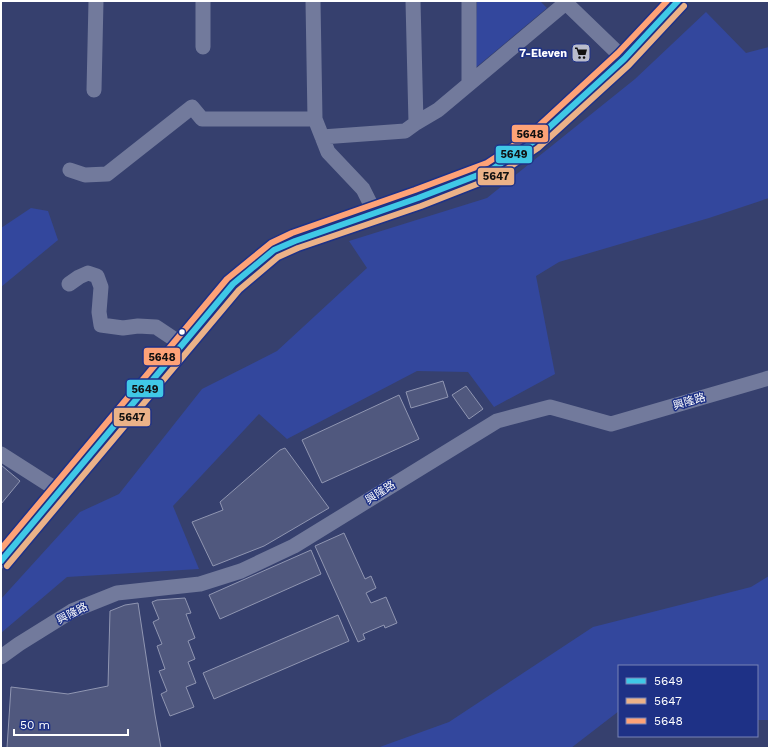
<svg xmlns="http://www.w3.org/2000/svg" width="770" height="749" font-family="'Work Sans','Noto Sans TC',sans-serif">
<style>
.green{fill:#33479d}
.building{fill:#50587e;stroke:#9096b2}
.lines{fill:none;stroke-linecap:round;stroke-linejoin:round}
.minor{stroke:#727a9c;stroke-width:15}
.bus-1-casing{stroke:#1e3186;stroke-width:9}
.bus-2-casing{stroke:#1e3186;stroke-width:9}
.bus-3-casing{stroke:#1e3186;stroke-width:9}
.bus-1{stroke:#40c8e6;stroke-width:6}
.bus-2{stroke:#ebb288;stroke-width:6}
.bus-3{stroke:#fea277;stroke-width:6}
.bus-dot{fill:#fff;stroke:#1e3186;stroke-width:1.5}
.labels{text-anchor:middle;stroke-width:3;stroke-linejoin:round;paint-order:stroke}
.poi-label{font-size:11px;font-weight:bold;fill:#fff;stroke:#1e3186;text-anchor:end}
.street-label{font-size:11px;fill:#fff;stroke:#1e3186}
.line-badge{stroke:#1e3186;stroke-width:1.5}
.pale-badge-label{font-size:11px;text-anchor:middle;font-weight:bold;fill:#111}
</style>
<rect width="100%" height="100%" fill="#36406e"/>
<path class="green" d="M477 1H540L547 8 474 69Z
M706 12 746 53 769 47V198L709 218 559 262 536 276 555 374 494 407 468 372 417 371 287 439 259 414 173 506 199 569 67 577 1 633V599L80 512 119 494 202 389 277 351 367 268 349 241 487 198 635 79Z
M31 208 48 211 58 240 1 287V228Z
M769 576V720H757V666H619V711L571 748H377L449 722 593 627 751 587Z"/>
<path class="building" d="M443 381 448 397 411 408 406 392Z
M466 386 483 409 469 419 452 395Z
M399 395 419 439 322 483 302 440Z
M285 448 329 508 264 546 213 566 192 522 223 510 220 502 280 450Z
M1 465 20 481 1 504Z
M344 533 365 579 371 576 376 588 366 593 371 603 386 597 397 623 385 628 384 625 363 634 365 639 358 642 315 546Z
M311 550 321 574 220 619 209 595Z
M185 598 191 613 186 614 195 638 188 641 195 659 188 662 196 683 186 687 194 707 170 716 161 694 167 691 159 671 165 669 157 646 162 644 153 622 159 619 152 602 157 600Z
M138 603 155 715 161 748H7L11 687 68 694 108 686 110 611 125 605Z
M338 615 349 641 214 699 203 673Z"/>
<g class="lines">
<path class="minor" d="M203 1V47
M313 1 315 119 328 152 363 189 375 213
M413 1 416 123 438 110 568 1
M469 1V84
M564 1 624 59
M94 90 96 1
M322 137 405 131 416 123
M70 170 85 175 107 174 192 107 202 119H315
M69 284 79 277 88 273 97 276 101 287 99 312 101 325 123 328 138 326 156 327 183 345
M1 454 59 491
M1 561 233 284 274 250 295 241 418 198 491 170 533 142 624 59 678 1
M1 657 19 644 72 611 117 593 200 584 241 571 294 546 497 421 550 407 611 424 769 378"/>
<g class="bus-1-casing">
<path id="bus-1" d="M1 561 233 284 274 250 295 241 418 198 491 170 533 142 624 59 678 1"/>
</g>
<g class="bus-2-casing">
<path id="bus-2" d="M7 566 239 290 278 257 298 248 421 206 495 177 538 148 629 65 684 6"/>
</g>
<g class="bus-3-casing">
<path id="bus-3" d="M1 549 227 279 271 243 292 233 415 190 487 163 528 136 618 53 667 1"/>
</g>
<use href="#bus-1" class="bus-1"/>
<use href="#bus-2" class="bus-2"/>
<use href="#bus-3" class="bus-3"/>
</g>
<defs>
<g id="supermarket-square" transform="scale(1)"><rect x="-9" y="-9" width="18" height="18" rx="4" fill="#b9bccc" stroke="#1e3186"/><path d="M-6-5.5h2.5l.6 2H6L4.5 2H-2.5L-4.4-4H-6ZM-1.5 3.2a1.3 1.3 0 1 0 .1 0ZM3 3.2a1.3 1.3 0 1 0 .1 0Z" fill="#111"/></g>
</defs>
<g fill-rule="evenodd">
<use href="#supermarket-square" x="581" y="53"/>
</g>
<circle class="bus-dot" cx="182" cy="332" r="3.5"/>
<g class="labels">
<g class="poi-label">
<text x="567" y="57">7-Eleven</text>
</g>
<g class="street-label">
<text transform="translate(689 401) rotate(-16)" y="4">興隆路</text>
<text transform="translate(380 492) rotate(-32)" y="4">興隆路</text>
<text transform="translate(72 613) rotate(-27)" y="4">興隆路</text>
</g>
</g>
<g class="line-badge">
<rect x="511" y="124" width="38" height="19" rx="4" fill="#fea277"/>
<rect x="495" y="145" width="38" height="19" rx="4" fill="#40c8e6"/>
<rect x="477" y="167" width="38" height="19" rx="4" fill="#ebb288"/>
<rect x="143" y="347" width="38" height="19" rx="4" fill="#fea277"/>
<rect x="126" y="379" width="38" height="19" rx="4" fill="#40c8e6"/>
<rect x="113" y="407" width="38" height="20" rx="4" fill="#ebb288"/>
</g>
<g class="pale-badge-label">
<text x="530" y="138">5648</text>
<text x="514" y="158">5649</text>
<text x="496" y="180">5647</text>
<text x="162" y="361">5648</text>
<text x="145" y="393">5649</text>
<text x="132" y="421">5647</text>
</g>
<rect width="770" height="749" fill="none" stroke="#ffffff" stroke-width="4"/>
<rect x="618" y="665" width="140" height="72" fill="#1e3186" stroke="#7883b6"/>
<rect x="626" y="678" width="20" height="6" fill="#40c8e6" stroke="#7883b6"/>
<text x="654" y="685" font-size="12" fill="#ffffff">5649</text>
<rect x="626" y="698" width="20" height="6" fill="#ebb288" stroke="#7883b6"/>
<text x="654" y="705" font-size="12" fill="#ffffff">5647</text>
<rect x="626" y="718" width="20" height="6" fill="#fea277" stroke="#7883b6"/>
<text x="654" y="725" font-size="12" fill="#ffffff">5648</text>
<path d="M14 729v6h114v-6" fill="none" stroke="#ffffff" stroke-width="2"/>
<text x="20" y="729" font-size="12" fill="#ffffff" stroke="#1e3186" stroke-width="3" paint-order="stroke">50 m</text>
</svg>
